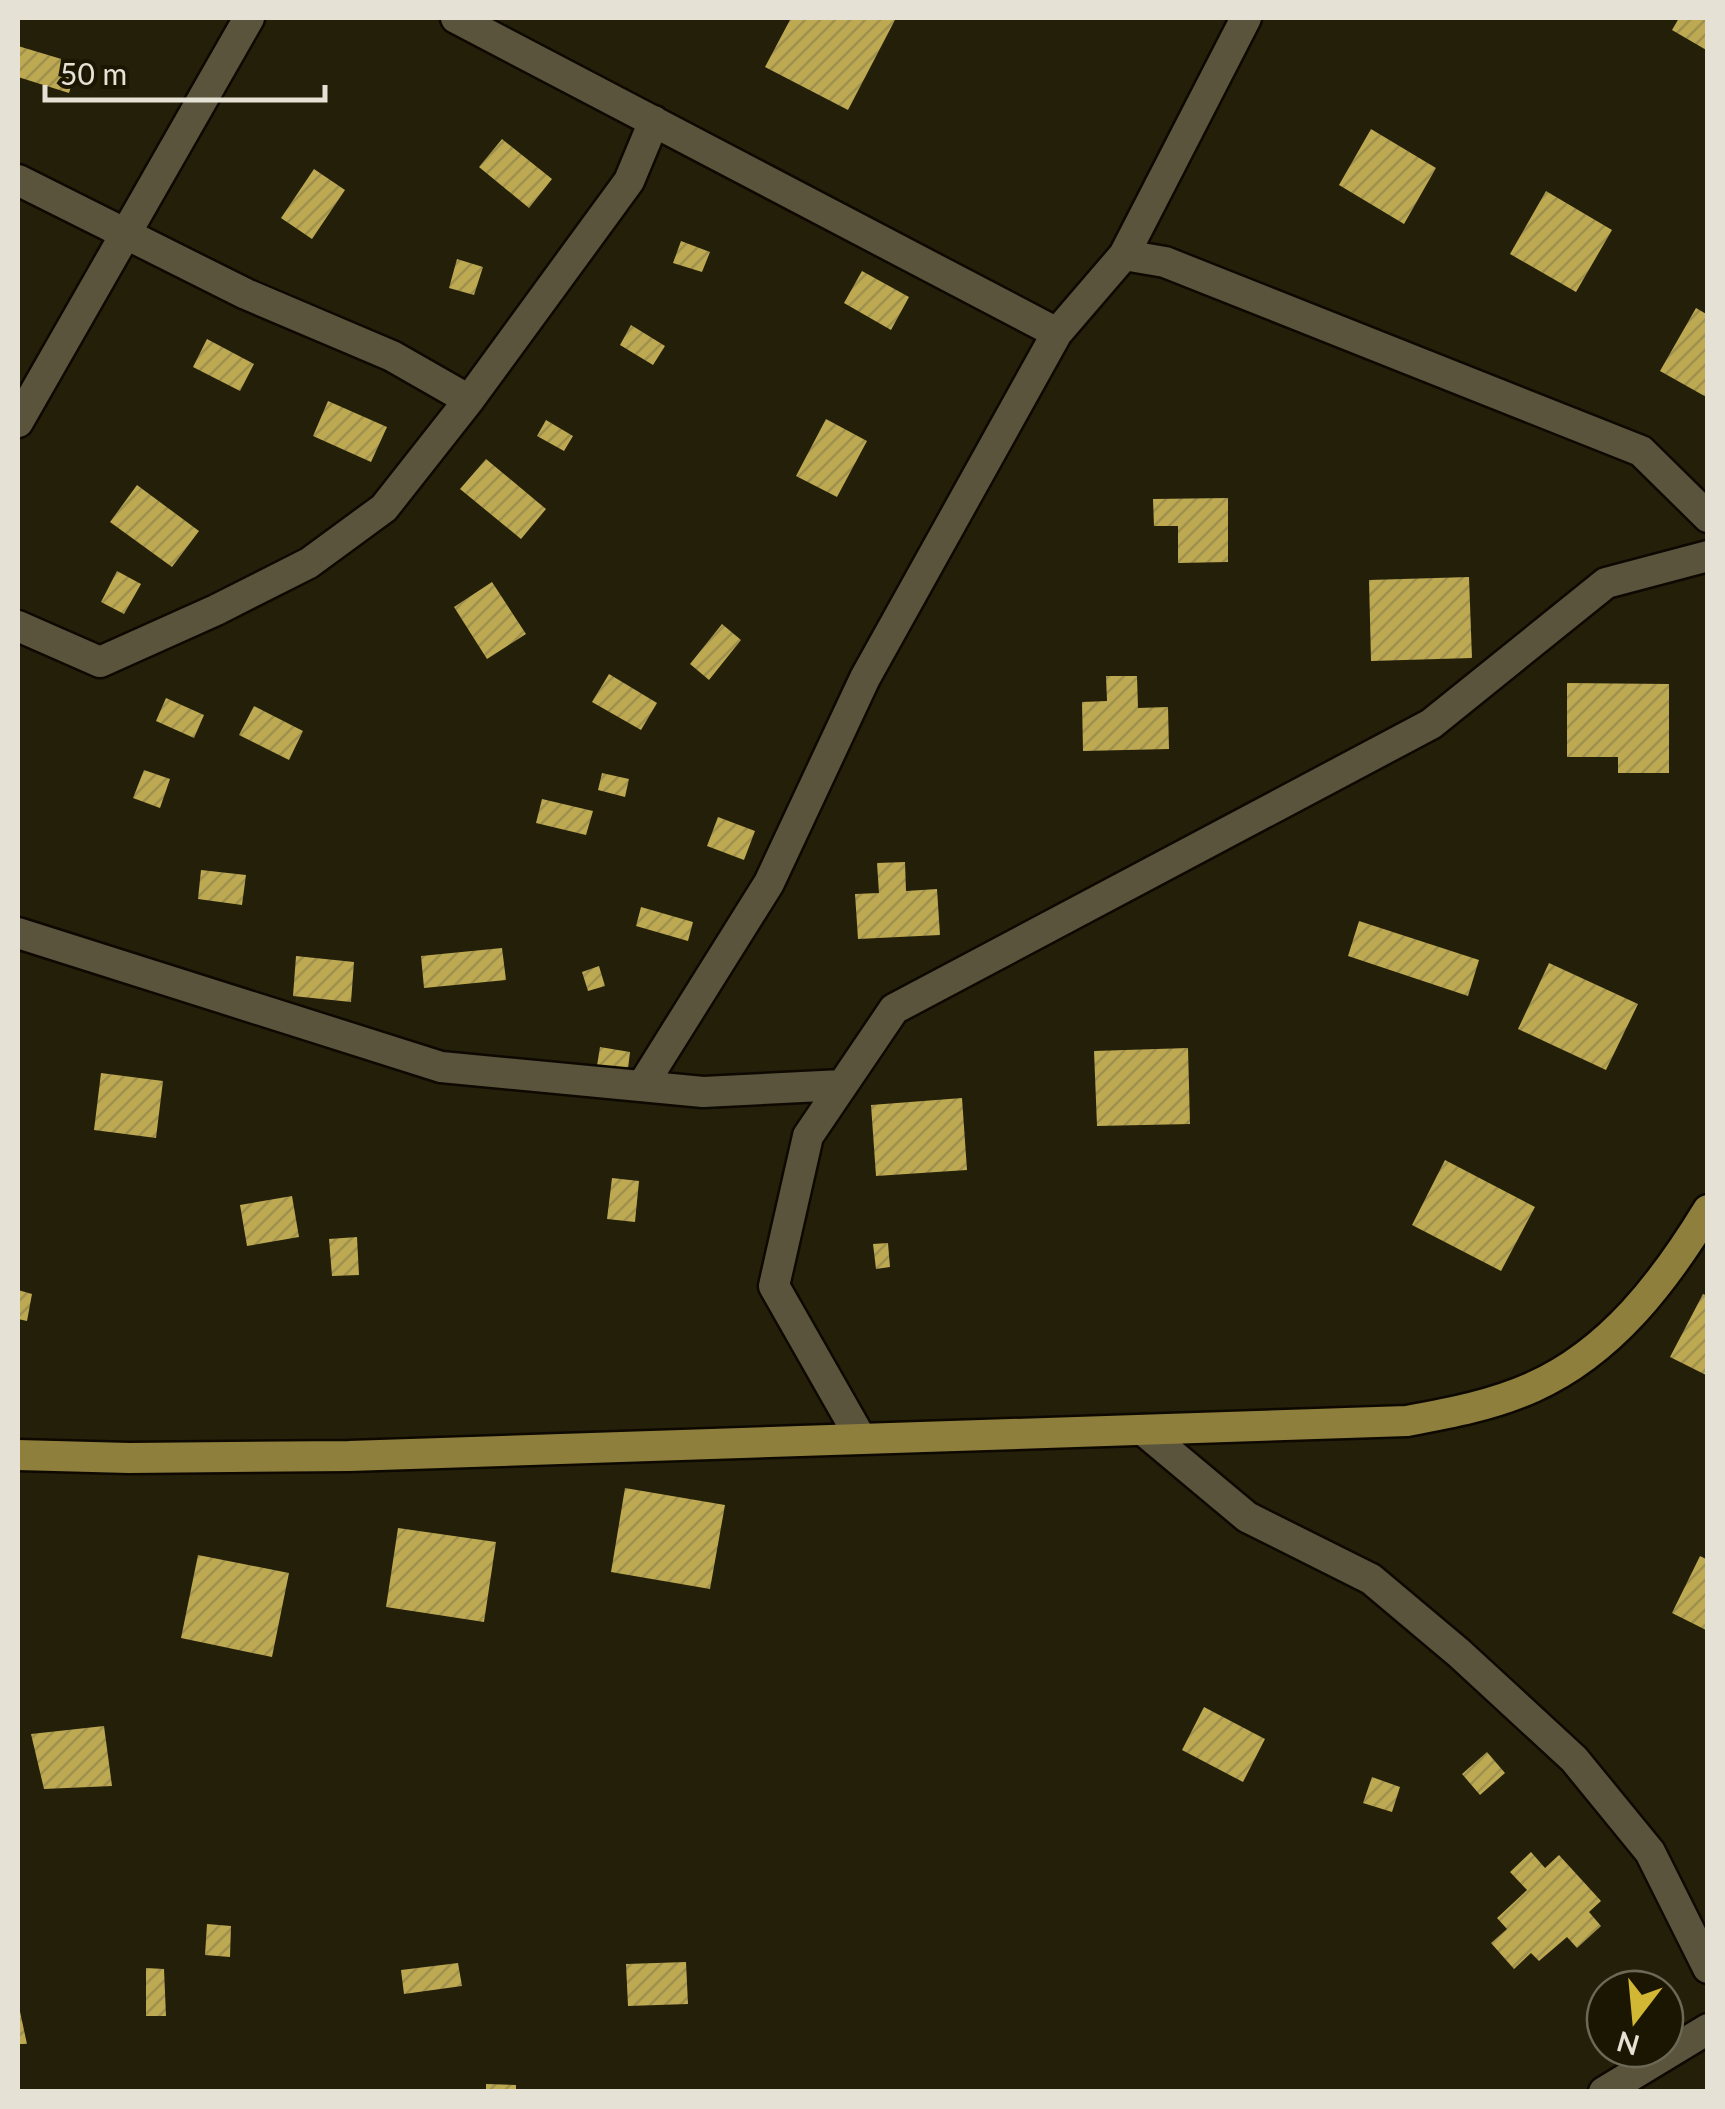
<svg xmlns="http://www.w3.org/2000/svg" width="1725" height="2109" font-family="Lato,sans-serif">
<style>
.building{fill:url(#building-hatch)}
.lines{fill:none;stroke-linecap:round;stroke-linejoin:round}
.minor-casing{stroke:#0d0800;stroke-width:35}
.major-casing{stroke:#0d0800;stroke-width:35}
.minor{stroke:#5a543d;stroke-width:30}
.major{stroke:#8e7f3c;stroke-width:30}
</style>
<defs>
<pattern id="building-hatch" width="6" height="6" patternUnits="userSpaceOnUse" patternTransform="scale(2.5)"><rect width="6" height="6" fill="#bda952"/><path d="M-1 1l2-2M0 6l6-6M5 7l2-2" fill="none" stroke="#9f904e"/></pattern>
</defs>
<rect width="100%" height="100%" fill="#241f09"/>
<path class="building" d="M791 18H896L848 110 765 67Z
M1679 18H1708V51L1672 30Z
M18 46 78 64 69 93 18 77Z
M1371 129 1436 168 1404 224 1339 185Z
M502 139 552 179 529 208 479 167Z
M314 169 345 190 312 239 281 218Z
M1546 191 1612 230 1576 292 1510 254Z
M681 241 710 252 702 272 673 263Z
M457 259 483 267 474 295 449 288Z
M862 271 909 297 891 330 844 303Z
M1696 308 1708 315V398L1660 371Z
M631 325 665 346 653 365 620 345Z
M207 339 254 364 240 391 193 367Z
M328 401 387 427 371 462 313 436Z
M826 419 867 441 837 497 796 476Z
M546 420 573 436 564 451 537 436Z
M486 459 546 509 521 539 460 489Z
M137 485 199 531 172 567 110 522Z
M1228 498V562L1178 563V526H1154L1153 499Z
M117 571 141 584 124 614 101 602Z
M1469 577 1472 658 1371 661 1369 580Z
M492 582 526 634 487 659 454 607Z
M722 624 741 640 709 680 690 664Z
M609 674 657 703 641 730 592 702Z
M1106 676H1137L1138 708 1168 707 1169 749 1083 751 1082 702 1107 701Z
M1567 683 1669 684V773H1618V757H1567Z
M166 698 204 715 194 738 156 721Z
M254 706 303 731 289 760 239 735Z
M144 770 170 779 160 808 133 798Z
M602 773 629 779 625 797 598 790Z
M542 799 593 811 586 835 536 823Z
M718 817 755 831 744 860 707 846Z
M905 862 906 891 937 889 940 935 858 939 855 894 879 893 877 863Z
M201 870 246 875 242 905 198 899Z
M641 907 693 922 688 941 636 926Z
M1359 921 1479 960 1468 996 1348 956Z
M502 948 506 980 424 988 421 956Z
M296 956 354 962 351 1002 293 996Z
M1549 963 1638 1004 1606 1070 1518 1029Z
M599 966 605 986 588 991 582 972Z
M600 1047 630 1052 627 1077 596 1072Z
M1188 1048 1190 1124 1097 1126 1094 1051Z
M101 1073 163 1081 156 1138 94 1130Z
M962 1098 967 1170 876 1176 871 1105Z
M1445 1160 1535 1207 1501 1271 1412 1225Z
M612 1178 639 1181 635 1222 607 1219Z
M292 1196 299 1237 247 1246 240 1205Z
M357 1237 359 1275 332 1276 329 1239Z
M888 1243 890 1267 876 1269 873 1244Z
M18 1290 32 1294 27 1321 18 1319Z
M1703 1294 1708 1296V1376L1670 1357Z
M625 1488 725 1505 710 1589 611 1572Z
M398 1528 496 1542 484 1622 386 1607Z
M198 1555 289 1573 272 1657 181 1638Z
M1700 1556 1708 1560V1631L1672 1613Z
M1204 1707 1265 1739 1243 1782 1182 1750Z
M104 1726 112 1786 44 1789 31 1734Z
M1487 1752 1505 1773 1480 1795 1462 1774Z
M1372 1777 1400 1787 1392 1812 1363 1803Z
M1531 1852 1545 1868 1559 1855 1601 1901 1589 1912 1601 1926 1577 1948 1567 1937 1539 1961 1531 1953 1514 1969 1491 1943 1507 1929 1497 1918 1527 1890 1510 1872Z
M207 1924 231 1926 230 1957 205 1955Z
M686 1962 688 2004 628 2006 626 1964Z
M458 1963 462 1986 404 1994 401 1970Z
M146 1968 164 1969 166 2016H146Z
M18 2007H19L27 2044H18Z
M486 2084 516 2085V2092H486Z"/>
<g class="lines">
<g class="minor-casing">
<path id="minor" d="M456 18 1057 333
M18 180 246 294 392 356 469 400
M1124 255 1246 18
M18 422 249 18
M18 626 100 662 216 610 309 563 384 508 469 400 629 181 654 121
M18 933 441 1067 703 1092 842 1085
M642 1086 769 883 865 678 1057 333 1124 255 1165 262 1641 451 1708 517
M1143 1430 1247 1517 1371 1579 1459 1653 1574 1759 1650 1852 1708 1968
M860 1437 774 1286 808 1136 894 1009 1431 724 1606 583 1708 556
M1604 2092 1708 2029"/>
</g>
<g class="major-casing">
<path id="major" d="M18 1455 129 1458 349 1456 1407 1421C1450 1413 1493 1405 1533 1387 1611 1352 1664 1282 1708 1210"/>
</g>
<use href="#minor" class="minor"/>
<use href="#major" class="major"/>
</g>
<rect width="1725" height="2109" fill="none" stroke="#e5e2d5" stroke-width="40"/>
<g transform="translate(1635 2019) rotate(196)"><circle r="48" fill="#1b1602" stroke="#6c6856" stroke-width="2.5"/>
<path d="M0-8L18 38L0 25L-18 38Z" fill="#d2b735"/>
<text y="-15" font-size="28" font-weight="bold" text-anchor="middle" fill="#e5e2d5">N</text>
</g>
<path d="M45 85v15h280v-15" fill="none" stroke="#e5e2d5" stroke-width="5"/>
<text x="60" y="85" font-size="30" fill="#e5e2d5" stroke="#1b1602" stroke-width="8" paint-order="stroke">50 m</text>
</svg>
